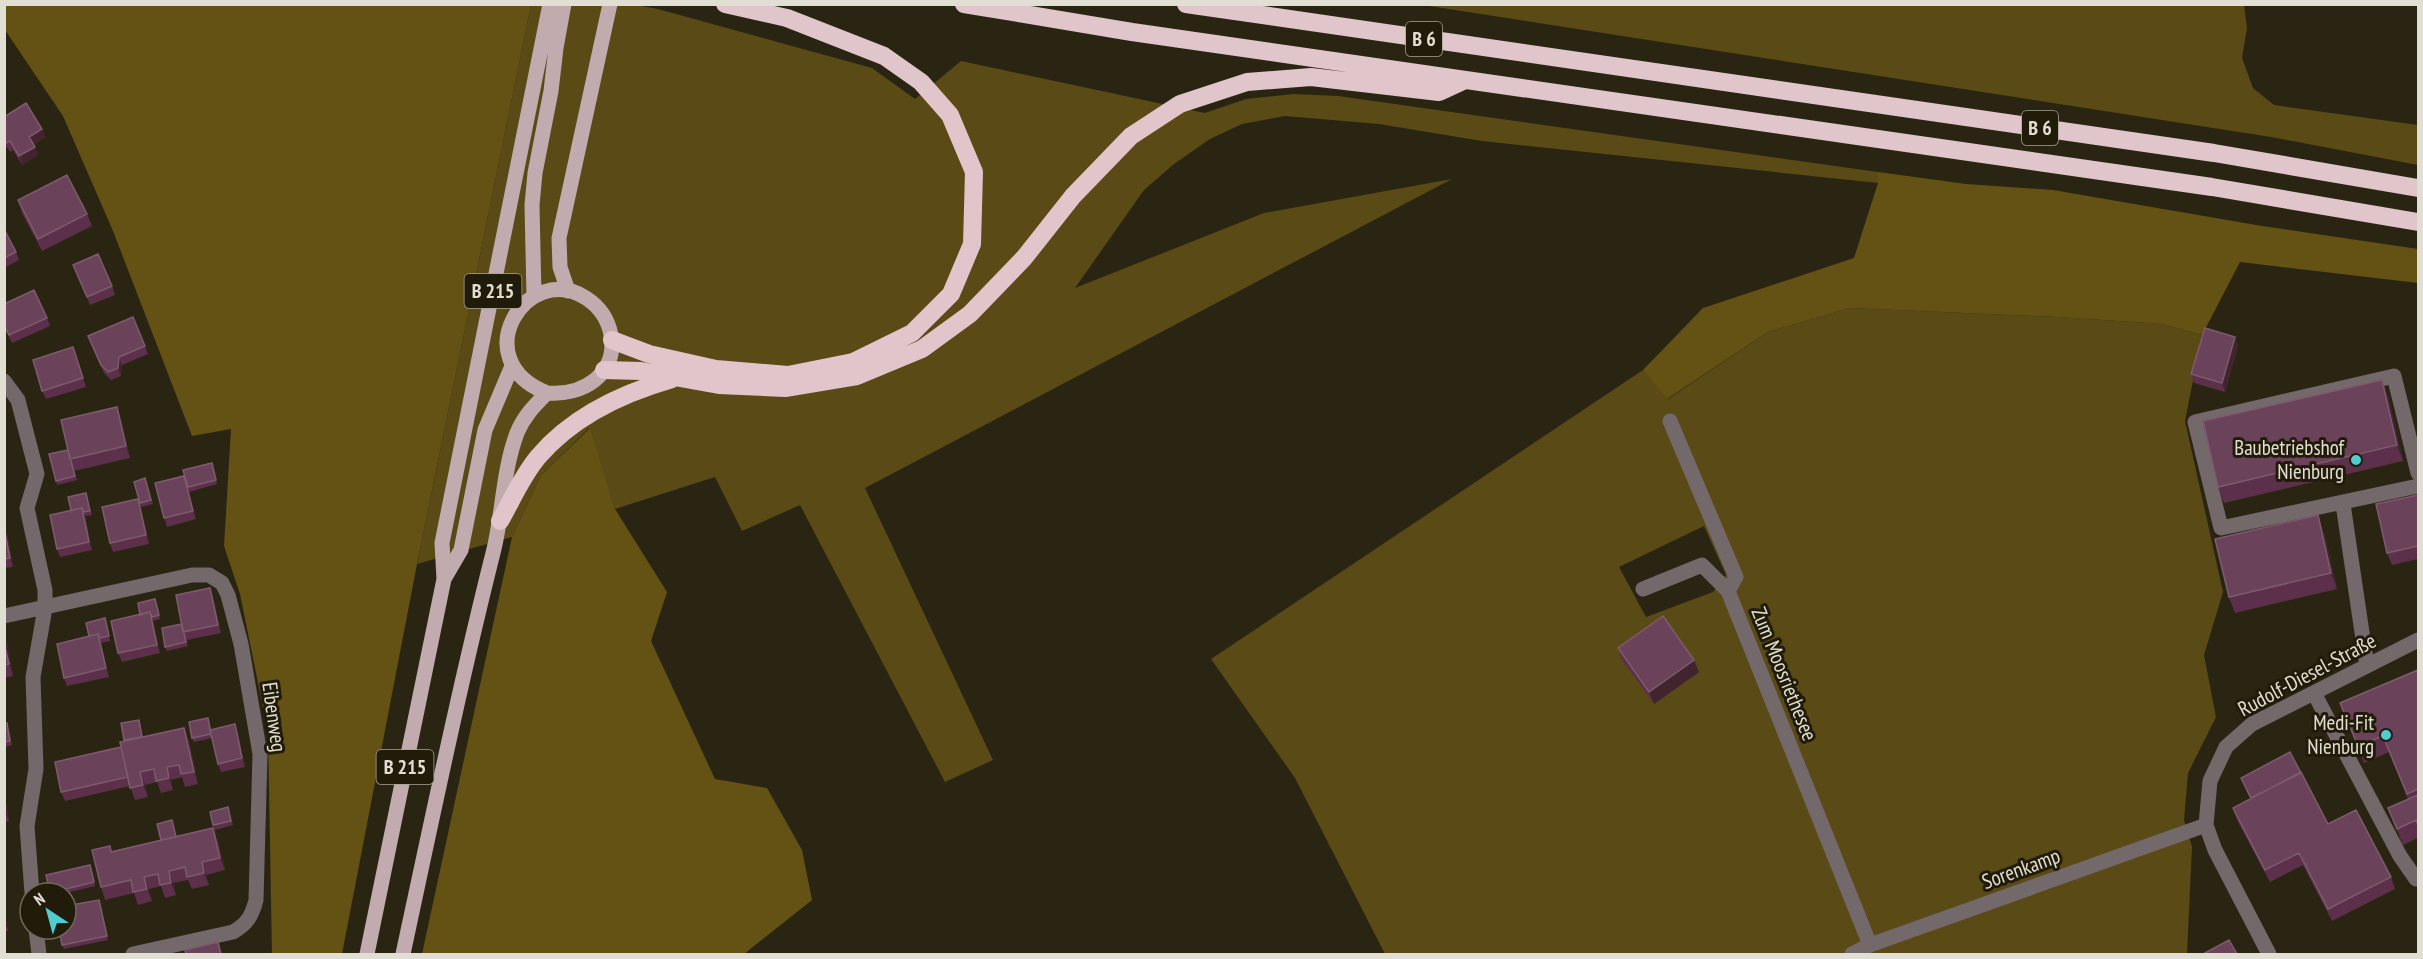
<svg xmlns="http://www.w3.org/2000/svg" width="2423" height="959" font-family="'PT Sans Narrow',sans-serif">
<style>
.green{fill:#594a16;fill-rule:evenodd}
.forest{fill:#635214}
.lines{fill:none;stroke-linecap:round;stroke-linejoin:round}
.minor{stroke:#73686a;stroke-width:15}
.major{stroke:#c1abaf;stroke-width:15}
.highway{stroke:#e0c5ca;stroke-width:18}
.wall{fill:#5c304b}
.shaded-wall{fill:#42242f}
.building{fill:#6a435a;stroke:#7d5b6d;stroke-width:1.5}
.poi-dot{fill:#51ccd1;stroke:#211b0a;stroke-width:2}
.labels{text-anchor:middle;stroke-width:6;stroke-linejoin:round;paint-order:stroke}
.shield{fill:#211b0a;stroke:#a7a497;stroke-width:1.5}
.shield-label{font-size:20px;font-weight:bold;fill:#e1ded3}
.poi-label{font-size:21px;fill:#e1ded3;stroke:#211b0a;text-anchor:end}
.street-label{font-size:21px;fill:#e1ded3;stroke:#211b0a}
</style>
<rect width="100%" height="100%" fill="#2a2513"/>
<path class="green" d="M630 4 658 9 872 68 915 99 961 61 1205 113 1246 99 1294 94 1338 96 1878 172V183L1482 141 1379 124 1285 116 1242 124 1210 139 1174 164 1144 190 1075 288 1264 213 1452 179 865 488 993 760 945 782 800 505 742 531 715 477 615 509 589 428 541 475 512 537 417 564 531 5Z
M1423 5H2244L2247 28 2242 58 2253 88 2274 105 2418 125V165L2271 137Z
M1850 308 2058 317 2162 324 2202 335 2185 421 2223 592 2204 655 2216 717 2188 773 2184 820 2192 847 2187 954H1385L1295 778 1211 659 1643 370 1668 399 1768 332ZM1704 526 1726 575 1713 592 1646 617 1619 567Z"/>
<path class="forest" d="M4 5H531L417 564 342 954H272L268 732 240 594 224 546 231 429 192 436 113 231 63 116 5 30Z
M1878 172 1966 184 2053 190 2262 226 2418 249V283L2240 262 2202 335 2162 324 2058 317 1850 308 1768 332 1667 399 1643 370 1703 308 1854 258 1878 183Z
M590 428 615 509 667 592 651 641 715 779 767 788 802 850 812 900 744 954H422L512 537 541 475Z"/>
<g class="lines">
<path class="minor" d="M4 381 18 400 37 474 27 508 45 590V608L33 677 36 769 27 826 32 893
M1670 421 1736 577 1728 591
M2418 473 2394 376 2195 422 2221 528 2418 486
M2343 504 2367 666
M1643 589 1702 565 1728 591 1870 945
M4 616 192 575H209L222 583 228 595 241 644 260 754 256 900C252 916 247 924 233 932L133 954
M2314 693 2400 856 2416 879
M36 929 39 954
M1852 954 1870 945 2206 825
M2269 954 2215 850 2206 825 2210 781 2226 747 2252 724 2418 640"/>
<path class="major" d="M568 291 560 267 559 238 610 4
M534 296 532 205 535 173 551 91 556 48 564 4
M444 579 461 550 485 430 512 366
M367 954 444 579 442 543 550 4
M403 954C432 819 460 684 494 549 503 511 503 470 517 433 524 416 534 406 547 393 582 396 618 375 611 335 608 319 600 307 586 298 527 260 464 360 547 393"/>
<path class="highway" d="M964 4 1132 32 2212 187 2418 222
M1186 4 2214 153 2418 188
M612 340 649 354 716 369 788 375 853 362 912 333 951 294 972 244 974 172 950 115 921 82 884 56 787 18 725 4
M604 370 641 371 719 385 785 388 857 376 922 349 970 314 1024 258 1073 196 1131 136 1180 104 1247 82 1311 77 1439 92 1465 80
M500 521C512 500 522 476 538 457 572 417 623 393 672 379"/>
</g>
<path class="wall" d="M4 117 42 129 45 137 33 145 38 155 22 165 13 150 10 152 4 143Z
M18 200 87 214 92 226 42 251 22 213Z
M4 229 16 252 19 260 4 268Z
M73 265 112 286 115 295 90 305Z
M4 304 47 318 50 326 12 343 4 327Z
M91 344 145 346 148 354 122 365 121 376 111 380 104 373Z
M2238 346 2225 392 2194 383 2191 374Z
M76 356 86 387 46 399 42 391Z
M2388 396 2403 461 2224 503 2218 487Z
M121 419 130 458 74 471 77 480 57 485 56 481 68 450Z
M213 467 217 484 189 492 196 519 167 527 155 483Z
M145 478 153 504 141 507 149 544 113 552 110 543 138 499Z
M86 493 92 515 85 516 92 550 60 557 57 549 71 510Z
M2418 495V559L2392 565 2387 553Z
M4 527 7 534 13 567 4 568Z
M2324 532 2337 589 2235 613 2229 597Z
M210 588 213 597 221 633 187 640 186 639 188 646 167 651 165 647Z
M157 603 160 619 153 621 160 653 122 662 118 653 140 615Z
M105 618 110 641 101 643 109 677 67 686 64 678 89 636Z
M4 637 7 643 13 676 4 678Z
M1618 648 1699 672 1654 704 1622 660Z
M2418 670V838L2403 845 2388 808 2408 799 2389 752 2364 763 2340 703Z
M209 722 211 729 238 733 245 767 221 772 218 764 212 738 194 742 192 738Z
M7 723 12 745 4 747V724Z
M121 723 140 724 143 737 189 740 198 784 185 787 182 777 171 780 173 790 161 793 157 782 145 785 148 797 135 800 130 786 65 801 61 792 121 747 125 741Z
M2241 778 2328 824 2391 877 2395 889 2332 921 2303 865 2270 882 2237 820 2233 808 2250 799Z
M4 791 9 821 4 822Z
M228 807 233 825 215 830 213 825Z
M174 825 176 837 213 828 218 841 225 870 206 875 209 885 192 889 188 880 173 883 176 895 165 898 161 886 149 889 152 901 138 905 134 893 105 900 101 887 110 846 112 851 161 840Z
M90 865 95 886 66 893H50Z
M99 900 108 940 64 949 62 945Z
M4 911 8 931H4Z"/>
<path class="shaded-wall" d="M42 129 45 137 32 145 29 137Z
M35 147 38 155 22 165 19 156Z
M2235 337 2238 346 2225 392 2222 383Z
M119 357 122 365 121 376 118 368Z
M2382 380 2388 396 2403 461 2397 445Z
M117 407 121 419 130 458 126 446Z
M188 487 189 492 196 519 193 511Z
M138 499 141 507 149 544 146 535Z
M82 508 85 516 92 550 89 542Z
M2318 515 2324 532 2337 589 2331 573Z
M4 527 7 534 13 567 10 558Z
M210 588 213 597 221 633 218 625Z
M150 612 153 621 160 653 157 645Z
M98 634 101 643 109 677 106 668Z
M4 637 7 643 13 676 9 664 4 643Z
M1694 660 1699 672 1654 704 1649 692Z
M235 724 238 733 245 767 242 758Z
M184 728 189 740 198 784 194 772Z
M167 767 171 780 173 790 169 778Z
M140 772 145 785 148 797 143 785Z
M4 791 9 821 4 810Z
M213 828 218 841 225 870 220 858Z
M202 862 206 875 209 885 204 873Z
M169 871 173 883 176 895 171 883Z
M144 877 149 889 152 901 147 889Z
M4 911 8 931 4 922Z"/>
<path class="building" d="M26 103 42 129 29 137 35 147 19 156 10 141 6 143 4 140V117Z
M67 175 87 214 38 239 18 200Z
M4 229 16 252 4 258Z
M98 254 112 286 87 297 73 265Z
M34 290 47 318 9 335 4 325V304Z
M133 317 145 346 119 357 118 368 108 372 101 365 88 336Z
M2205 328 2235 337 2222 383 2191 374Z
M73 347 83 378 42 391 33 360Z
M2382 380 2397 445 2218 487 2203 421Z
M117 407 126 446 70 459 61 420Z
M68 450 75 476 56 481 49 454Z
M212 463 216 480 188 487 183 470Z
M184 476 193 511 164 518 155 483Z
M145 478 151 500 140 503 134 482Z
M86 493 90 511 84 512 82 508 71 510 68 497Z
M2418 495V546L2387 553 2376 504Z
M138 499 146 535 110 543 102 507Z
M82 508 89 542 57 549 50 515Z
M2318 515 2331 573 2229 597 2215 539Z
M4 528 10 558 4 559Z
M210 588 218 625 183 632 176 595Z
M155 599 159 615 152 617 150 612 140 615 138 603Z
M150 612 157 645 118 653 111 621Z
M1663 616 1694 660 1649 692 1618 648Z
M105 618 109 636 100 638 98 634 89 636 86 623Z
M182 624 186 642 165 647 162 628Z
M98 634 106 668 64 678 57 644Z
M4 643 9 664 4 665Z
M2418 670V789L2407 794 2383 736 2358 746 2340 703Z
M208 718 211 734 192 738 189 722Z
M139 720 142 737 124 740 121 723Z
M7 723 10 741 4 742V724Z
M235 724 242 758 218 764 210 730Z
M184 728 194 772 181 774 179 765 167 767 169 778 156 781 154 769 140 772 143 785 130 788 120 742Z
M121 747 128 777 61 792 55 762Z
M2290 752 2301 773 2251 798 2241 778Z
M2301 772 2328 824 2356 810 2391 877 2328 909 2299 853 2265 870 2233 808Z
M2418 795V825L2416 820 2397 829 2388 808Z
M228 807 231 821 213 825 210 812Z
M172 820 176 837 161 840 157 824Z
M213 828 220 858 202 862 204 873 187 877 185 867 169 871 171 883 160 885 158 874 144 877 147 889 133 892 131 880 101 887 92 850 110 846 111 852Z
M90 865 94 882 50 893 46 875Z
M99 900 107 936 62 945 59 929H66V906Z
M2229 940 2237 954H2206L2205 953Z
M218 942 221 954H186L185 950Z"/>
<g class="poi-dot">
<circle cx="2356" cy="460" r="6"/>
<circle cx="2386" cy="735" r="6"/>
</g>
<g class="labels">
<g class="shield">
<rect x="1406" y="22" width="36" height="34" rx="4.5"/>
<rect x="2022" y="111" width="36" height="34" rx="4.5"/>
<rect x="464.5" y="274" width="57" height="34" rx="4.5"/>
<rect x="376.5" y="750" width="57" height="34" rx="4.5"/>
</g>
<g class="shield-label">
<text x="1424" y="46">B 6</text>
<text x="2040" y="135">B 6</text>
<text x="493" y="298">B 215</text>
<text x="405" y="774">B 215</text>
</g>
<g class="poi-label">
<text x="2344" y="455">Baubetriebshof<tspan x="2344" dy="24">Nienburg</tspan></text>
<text x="2374" y="730">Medi-Fit<tspan x="2374" dy="24">Nienburg</tspan></text>
</g>
<g class="street-label">
<text transform="translate(1784 674) rotate(68)" y="7">Zum Moosriethesee</text>
<text transform="translate(2307 675) rotate(-28)" y="7">Rudolf-Diesel-Straße</text>
<text transform="translate(274 717) rotate(82)" y="7">Eibenweg</text>
<text transform="translate(2021 869) rotate(-20)" y="7">Sorenkamp</text>
</g>
</g>
<rect width="2423" height="959" fill="none" stroke="#e1ded3" stroke-width="12"/>
<g transform="translate(48 911) rotate(324)"><circle r="28" fill="#211b0a" stroke="#6e695a" stroke-width="1.5"/>
<path d="M0-4.5L10 22L0 15L-10 22Z" fill="#51ccd1"/>
<text y="-9" font-size="16" font-weight="bold" text-anchor="middle" fill="#e1ded3">N</text>
</g>
</svg>
